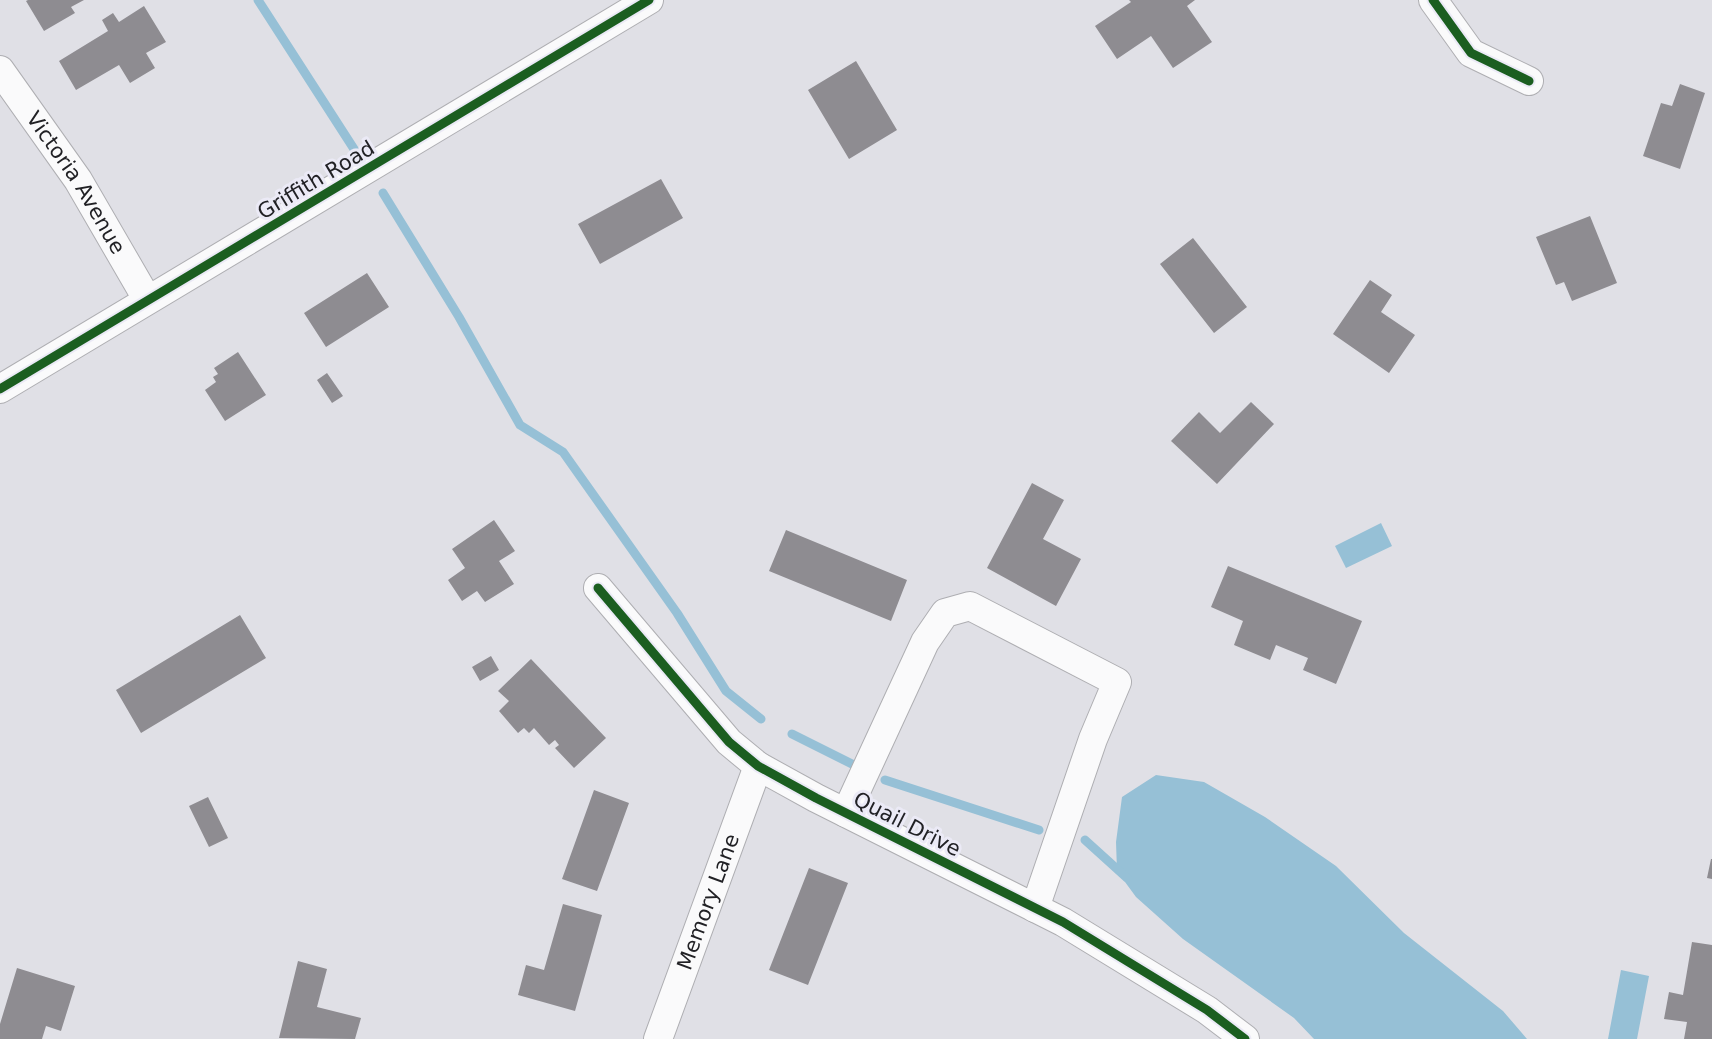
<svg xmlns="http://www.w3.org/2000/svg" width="1712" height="1039" font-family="'DejaVu Sans',sans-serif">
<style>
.water{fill:#96c0d6}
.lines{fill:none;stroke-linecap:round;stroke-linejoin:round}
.stream{stroke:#96c0d6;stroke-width:9}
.building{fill:#8e8c91}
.minor-casing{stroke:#aeaeb2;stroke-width:30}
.minor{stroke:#fafafb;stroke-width:28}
.cycleway-casing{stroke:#ebeaf6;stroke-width:13}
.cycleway{stroke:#1b5e20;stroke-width:9}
.labels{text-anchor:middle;stroke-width:6;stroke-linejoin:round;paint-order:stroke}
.street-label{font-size:21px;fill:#212125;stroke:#ebeaf6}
</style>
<rect width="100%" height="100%" fill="#e0e0e6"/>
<path class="water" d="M1381 523 1392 546 1346 568 1335 546Z
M1156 775 1204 782 1265 817 1336 866 1404 933 1503 1011 1527 1039H1314L1294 1018 1183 939 1136 897 1117 871 1116 842 1122 797Z
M1621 970 1649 976 1637 1039H1608Z"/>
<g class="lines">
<path class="stream" d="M258 0 354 149
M383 193 459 317 520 425 563 452 677 613 726 691 761 719
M792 734 852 764
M885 780 1039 830
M1085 840 1127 878"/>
</g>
<path class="building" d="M28 0H84L71 7 75 13 44 31 26 1Z
M1129 0H1195L1187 6 1212 42 1173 68 1151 36 1117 59 1095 26 1131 2Z
M144 6 166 42 146 53 155 68 130 83 119 65 76 90 59 61 108 31 102 20 113 13 119 22Z
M856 61 897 130 849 159 808 90Z
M1680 84 1705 93 1680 169 1643 156 1661 103 1672 106Z
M661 179 683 218 600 264 578 224Z
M1590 216 1617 283 1572 301 1564 282 1556 285 1536 237Z
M1193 238 1247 307 1214 333 1160 264Z
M367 273 389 307 326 347 304 313Z
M1370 280 1392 295 1381 312 1415 335 1389 373 1333 334Z
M238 352 266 395 225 421 205 390 216 382 213 377 218 374 214 368Z
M327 373 343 396 332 403 317 380Z
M1251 402 1274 424 1217 484 1171 441 1199 412 1220 433Z
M1032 483 1064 500 1043 539 1081 559 1056 606 987 568Z
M494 520 515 551 499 561 514 584 485 602 477 591 462 601 448 580 465 568 452 549Z
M786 530 907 580 891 621 769 571Z
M1228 566 1362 621 1336 684 1303 670 1308 658 1276 645 1270 660 1234 645 1243 621 1211 607Z
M240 615 266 658 141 733 116 690Z
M491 656 499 670 480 681 472 667Z
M531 659 606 738 574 768 555 748 559 745 555 740 549 745 534 728 529 733 524 728 518 733 499 711 509 701 498 691Z
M594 790 629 803 597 891 562 879Z
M208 797 228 838 209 847 189 806Z
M1711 859H1712V879L1707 878Z
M809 868 848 883 808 985 769 970Z
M563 904 602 915 575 1011 518 995 526 965 544 970Z
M1692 942 1712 945V1039H1684L1687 1022 1664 1019 1669 992 1683 995Z
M298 961 327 969 317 1007 361 1018 355 1039 279 1038Z
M17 968 75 986 61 1031 46 1026 42 1039H0V1024Z"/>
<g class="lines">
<g class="minor-casing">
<g id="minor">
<path d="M1433 0 1471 53 1529 81"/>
<path id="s1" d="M0 70 78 180 147 299"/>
<path d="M0 389 649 0"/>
<path d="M598 588 729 742 758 766 816 798 1063 922 1207 1010 1245 1039"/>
<path d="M846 813 925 642 945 613 970 606 1117 682 1093 739 1035 908"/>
<path id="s2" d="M658 1039 758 766"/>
</g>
</g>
<use href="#minor" class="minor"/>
<g class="cycleway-casing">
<path id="cycleway" d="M1433 0 1471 53 1529 81
M0 389 649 0
M598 588 729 742 758 766 816 798 1063 922 1207 1010 1245 1039"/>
</g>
<use href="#cycleway" class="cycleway"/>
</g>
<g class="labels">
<g class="street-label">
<text transform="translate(316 180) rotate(-31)" y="7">Griffith Road</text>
<text dy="7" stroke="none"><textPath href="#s1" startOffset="136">Victoria Avenue</textPath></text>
<text transform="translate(907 824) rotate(27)" y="7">Quail Drive</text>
<text dy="7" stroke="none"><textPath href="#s2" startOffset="146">Memory Lane</textPath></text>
</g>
</g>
</svg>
